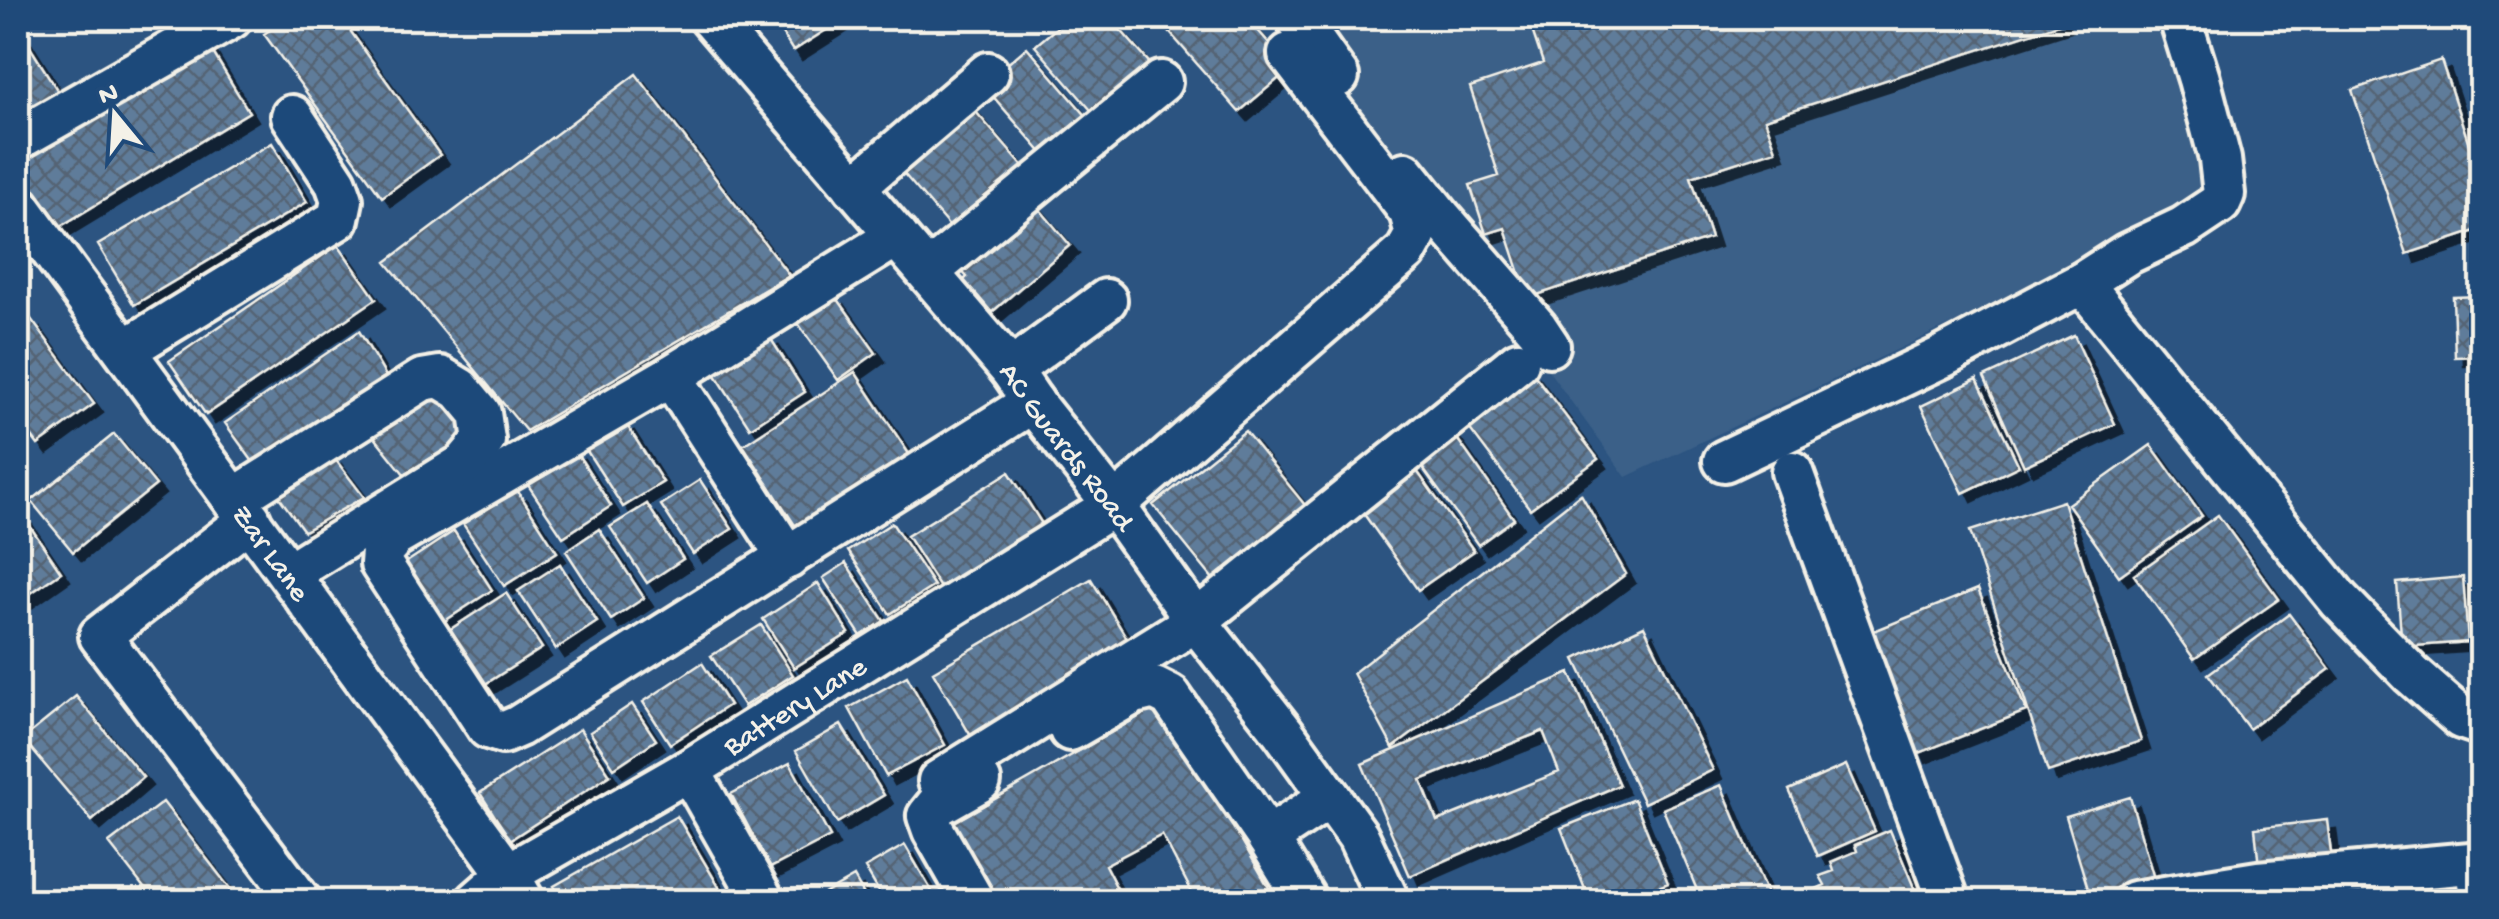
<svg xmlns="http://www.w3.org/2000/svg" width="2499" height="919" font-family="'Gochi Hand',sans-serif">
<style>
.built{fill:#3b6088}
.building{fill:url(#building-cross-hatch);stroke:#f4f1e8;stroke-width:2.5;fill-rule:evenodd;filter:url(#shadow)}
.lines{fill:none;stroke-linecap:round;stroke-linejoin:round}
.minor-casing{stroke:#f4f1e8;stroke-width:48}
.minor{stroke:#1f4a7a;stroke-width:40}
.labels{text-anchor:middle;stroke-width:10;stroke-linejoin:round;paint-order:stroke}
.street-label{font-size:30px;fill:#f4f1e8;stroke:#1f4a7a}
</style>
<defs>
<pattern id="building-cross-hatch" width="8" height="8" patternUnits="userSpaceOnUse" patternTransform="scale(2.5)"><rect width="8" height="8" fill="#5e7b9a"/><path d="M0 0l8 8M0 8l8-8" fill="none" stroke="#556474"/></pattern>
<filter id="shadow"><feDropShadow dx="9" dy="9" stdDeviation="0" flood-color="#0009"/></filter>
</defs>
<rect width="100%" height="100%" fill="#2c5481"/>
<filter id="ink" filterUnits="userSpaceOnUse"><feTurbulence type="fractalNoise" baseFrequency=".01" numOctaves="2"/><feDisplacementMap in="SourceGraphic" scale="20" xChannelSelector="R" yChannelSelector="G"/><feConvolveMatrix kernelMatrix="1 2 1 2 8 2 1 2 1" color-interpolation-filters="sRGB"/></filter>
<g filter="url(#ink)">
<path class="built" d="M1292 18H2195L2230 193 1626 477Z"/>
<path class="building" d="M287 18H341L440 155 382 197 264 34Z
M772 18H845L793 51Z
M1068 18H1110L1161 76 1104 125 1035 46Z
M1157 18H1247L1291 68 1239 112Z
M1528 18H2060L2062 23 1765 119 1776 150 1691 177 1711 238 1528 298 1505 228 1486 234 1470 185 1499 176 1470 87 1543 63Z
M18 28 61 96 18 123Z
M206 41 249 112 56 229 18 166V155Z
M1027 47 1094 125 1051 163 983 85Z
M2441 60 2482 183V229L2407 254 2352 90Z
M636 74 789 275 526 431 386 262Z
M970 105 1026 170 954 232 898 167Z
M272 143 307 202 134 305 98 245Z
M1025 192 1070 245 991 313 963 281 967 277 956 265Z
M338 245 376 299 206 415 169 361Z
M835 295 876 353 838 380 797 322Z
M2482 296V356L2455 357 2453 297Z
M31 319 94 404 38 445 18 418V329Z
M359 331 390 383 256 466 225 423Z
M2074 335 2115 424 2024 466 1984 377Z
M769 336 805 392 750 428 714 372Z
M1530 369 1598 459 1530 509 1463 420Z
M855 372 911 457 798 530 743 445Z
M1977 379 2019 466 1963 493 1921 406Z
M439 392 473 434 404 474 373 435Z
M625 422 663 482 623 507 585 448Z
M1451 430 1514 519 1478 545 1414 456Z
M1245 431 1313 515 1221 589 1153 505Z
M114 434 156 485 73 552 31 501Z
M2151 445 2202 516 2119 576 2068 504Z
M575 450 611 506 563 537 526 482Z
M332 455 364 497 304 531 274 490Z
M1412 464 1474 551 1418 590 1356 503Z
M1009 472 1046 530 944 594 907 536Z
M700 480 732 529 693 554 661 505Z
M517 490 557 552 504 586 463 524Z
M1581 494 1626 574 1393 748 1353 673Z
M2063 501 2141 741 2048 772 1970 531Z
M647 504 683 559 647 583 610 527Z
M2218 515 2279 599 2194 659 2134 575Z
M23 516 61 572 18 602V520Z
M892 523 934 586 890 614 848 551Z
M599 529 644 598 611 620 566 551Z
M454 531 492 590 431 630 393 571Z
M846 563 884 621 861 636 823 578Z
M560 564 597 622 556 649 518 591Z
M2463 577 2468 642 2402 647 2397 583Z
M1091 579 1137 655 978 748 933 672Z
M818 583 849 633 794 668 763 619Z
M1978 589 2026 711 1917 754 1869 633Z
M506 593 542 648 479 688 443 634Z
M2289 614 2330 669 2249 729 2208 674Z
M761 625 793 675 744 706 711 656Z
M1644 626 1713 770 1644 803 1575 659Z
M702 663 729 705 670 744 643 702Z
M1570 673 1619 785 1410 876 1362 764ZM1543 731 1559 772 1437 821 1421 780Z
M907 676 945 745 886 776 849 708Z
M76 696 143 777 92 821 23 739Z
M1163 703 1277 902H1197L1162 835 1105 865 1124 902H987L944 828Z
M632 704 656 740 614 768 590 732Z
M841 725 884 795 837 823 796 751Z
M580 729 610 775 510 840 480 793Z
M790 763 830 837 770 868 731 794Z
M1846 765 1875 831 1818 856 1789 790Z
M1721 785 1770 901 1769 902H1702L1663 809Z
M2130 797 2157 889 2116 902H2092L2066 816Z
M1634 799 1668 883 1623 902H1590L1561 828Z
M163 802 231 890 216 902H155L109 843Z
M677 816 725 897 717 902H563L554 886Z
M2327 820 2333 869 2260 877 2255 828Z
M1890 830 1920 902H1816L1812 891 1825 885 1820 876 1834 871 1831 862 1857 851 1855 845Z
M905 845 938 902H885L865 868Z
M854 877 868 902H810Z"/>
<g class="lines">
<g class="minor-casing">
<g id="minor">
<path id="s1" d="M710 18 1011 370 1037 408 1114 505 1196 621 1283 732 1358 836 1389 902"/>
<path d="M1297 18 1338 76"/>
<path d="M18 139 231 18"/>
<path d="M1405 173 1442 219 1537 328 1549 346"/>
<path d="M854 187 988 73"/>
<path id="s2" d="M18 205 508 874 524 902"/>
<path d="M897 236 671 376 394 537 382 551 381 564 488 728 503 733 519 726 1033 402"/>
<path d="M928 272 1161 82"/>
<path d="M2082 283 2339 600 2411 674 2461 718 2482 725"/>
<path d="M125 350 338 219 342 200 336 183 292 116"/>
<path d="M1011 370 1106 300"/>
<path d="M671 376 788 558"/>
<path d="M1724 461 1942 357 2082 283 2127 254 2184 227 2220 203 2224 194 2220 159 2199 79 2180 18"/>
<path d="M1792 472 1949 902"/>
<path d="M234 499 422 380 440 377 460 389 480 413 484 440 464 464 289 573"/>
<path d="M250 519 100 636 301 902"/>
<path d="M1070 730 1134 693 1154 688 1170 696 1268 838 1330 797"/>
<path d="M689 770 764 902"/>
<path d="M939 781 1196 621 1518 362"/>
<path d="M1268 838 1307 902"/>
<path d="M2475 862 2481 902"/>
<path id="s3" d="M476 902 508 874 689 770 1114 505 1406 252 1416 234 1410 212 1289 54"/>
<path d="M974 902 933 830 928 816 936 806 980 781"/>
<path d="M2134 902 2258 882 2482 862"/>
</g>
</g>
<use href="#minor" class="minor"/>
</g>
</g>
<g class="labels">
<g class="street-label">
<text dy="10" stroke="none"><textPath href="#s1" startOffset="558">AC Guards Road</textPath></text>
<text dy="10" stroke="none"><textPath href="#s2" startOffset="430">Zar Lane</textPath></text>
<text dy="10" stroke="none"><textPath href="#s3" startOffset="375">Battery Lane</textPath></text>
</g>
</g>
<rect width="2499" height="919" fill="none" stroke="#1f4a7a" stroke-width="60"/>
<rect x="30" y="30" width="2439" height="859" fill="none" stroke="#f4f1e8" stroke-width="4" filter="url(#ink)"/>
<g transform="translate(115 115) rotate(342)" stroke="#1f4a7a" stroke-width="8" paint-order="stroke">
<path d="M0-8L18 38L0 25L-18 38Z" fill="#f4f1e8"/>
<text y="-15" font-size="28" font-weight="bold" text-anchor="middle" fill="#f4f1e8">N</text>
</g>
</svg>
